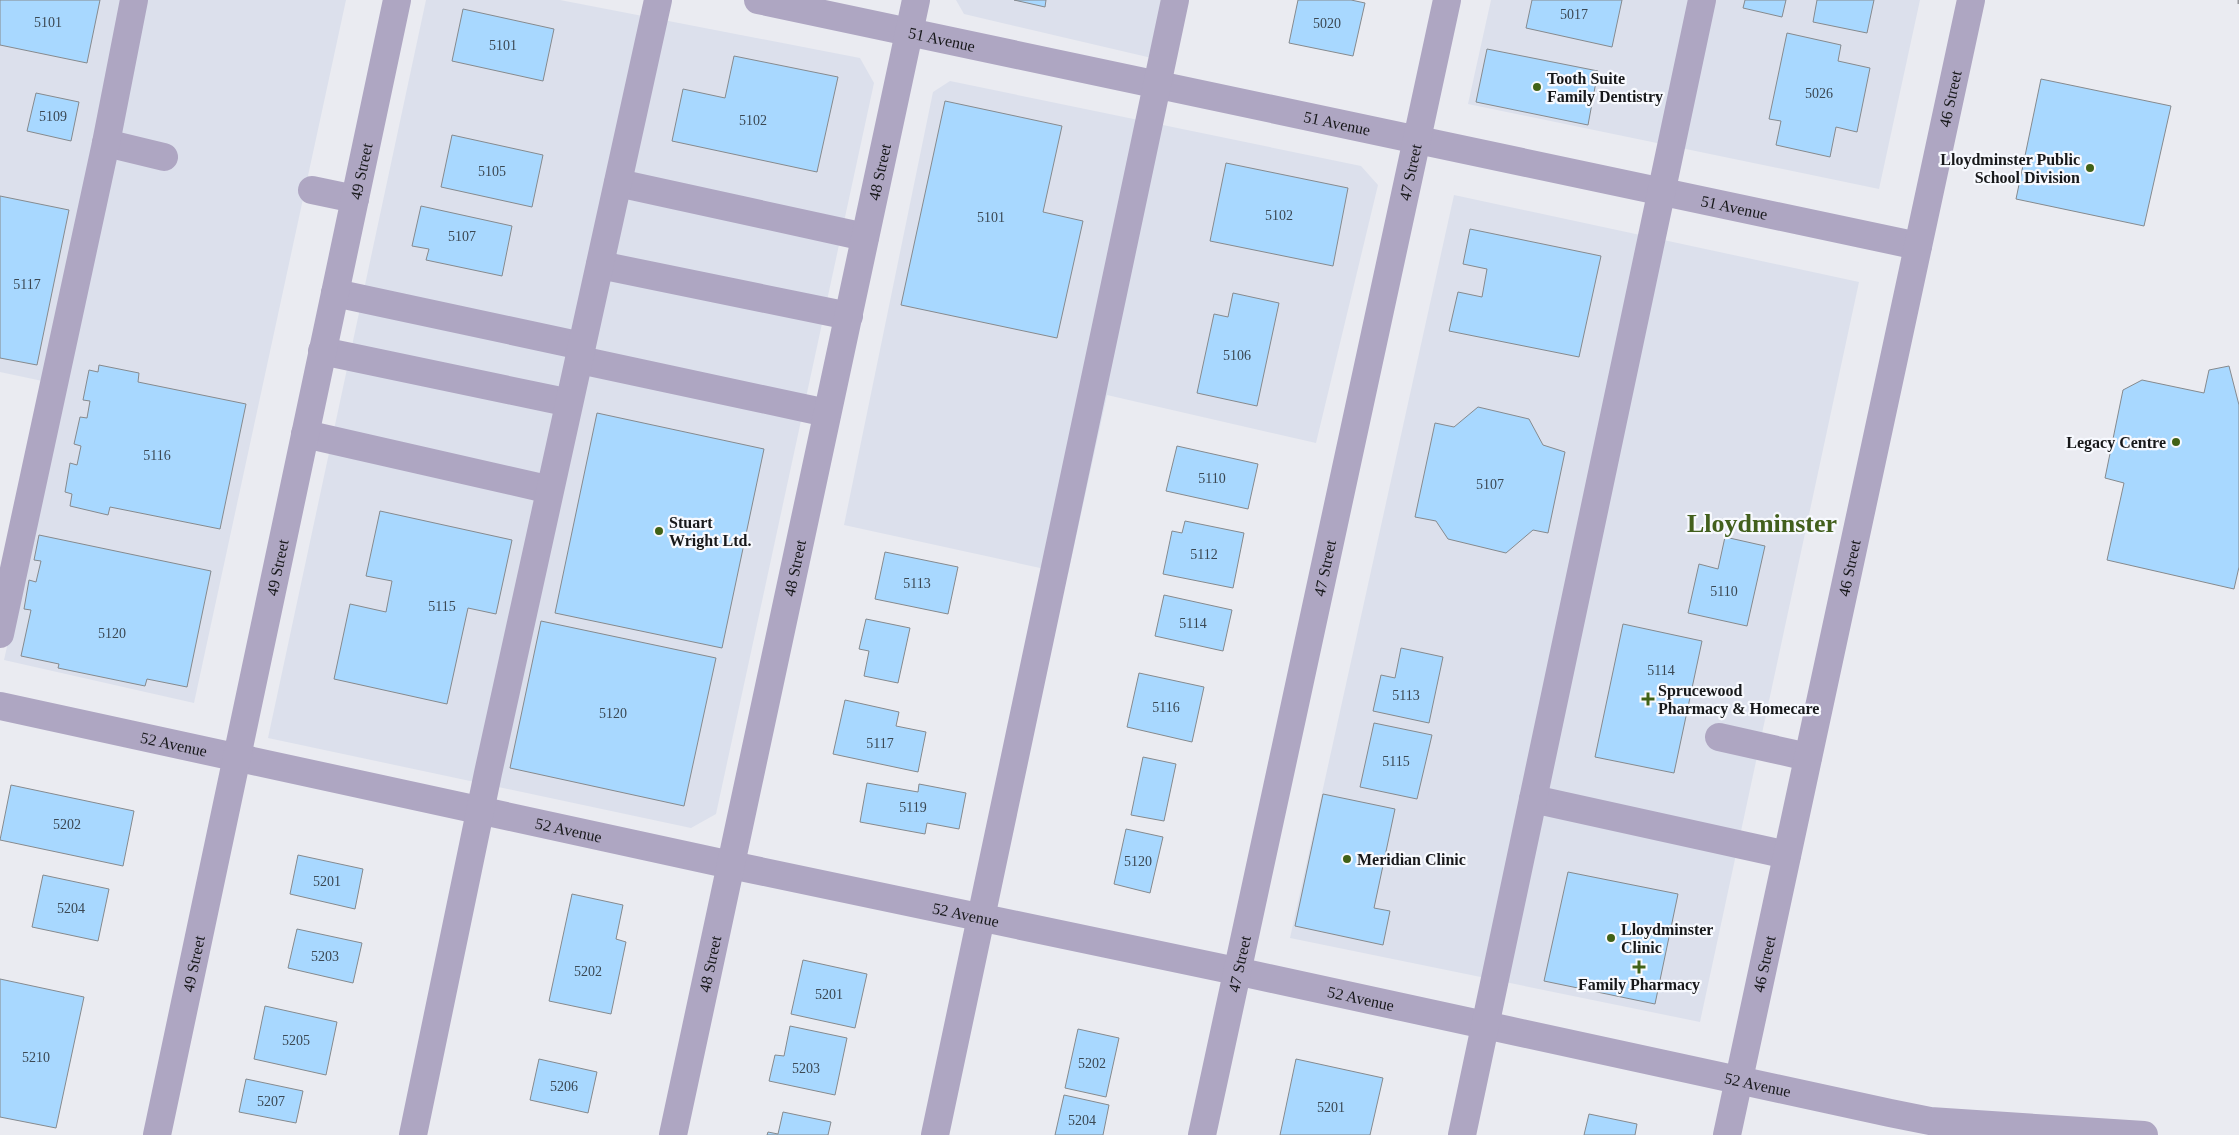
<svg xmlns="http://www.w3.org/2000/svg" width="2239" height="1135" font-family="'Times New Roman',serif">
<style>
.built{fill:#dce0ec}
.building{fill:#a8d8ff;stroke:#868a8e}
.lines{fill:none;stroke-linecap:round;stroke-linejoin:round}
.path{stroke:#96979b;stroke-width:3;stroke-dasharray:4 4;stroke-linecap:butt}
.minor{stroke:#aea6c2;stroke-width:28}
.poi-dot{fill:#416217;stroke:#f7f9fe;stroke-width:2}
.labels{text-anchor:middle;stroke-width:4.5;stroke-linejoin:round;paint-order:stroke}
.number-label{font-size:14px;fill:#3b4853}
.street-label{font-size:16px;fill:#17181a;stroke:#f7f9fe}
.poi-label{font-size:16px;font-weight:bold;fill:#17181a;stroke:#f7f9fe;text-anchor:start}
.town-label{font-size:26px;font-weight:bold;fill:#425f1d;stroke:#f7f9fe}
</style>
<rect width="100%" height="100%" fill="#eaebf1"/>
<path class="built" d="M0 0H346L194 703 4 660 66 386 0 372Z
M426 0H560L860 58 874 83 716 814 691 828 268 738Z
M956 0H1168L1156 59 964 14Z
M1491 0H1920L1879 189 1468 104Z
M950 81 1361 166 1378 185 1316 443 1107 395 1068 574 844 525 933 92Z
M1454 195 1859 282 1700 1022 1290 938Z"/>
<path class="building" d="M0 0H100L87 63 0 45Z
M1014 0H1046L1045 7Z
M1298 0H1351L1365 3 1353 56 1289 43Z
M1532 0H1622L1612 47 1526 28Z
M1745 0H1786L1782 17 1743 8Z
M1817 0H1874L1867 33 1813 22Z
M463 9 554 29 543 81 452 61Z
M1787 33 1841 45 1838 61 1870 68 1857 132 1836 127 1830 157 1776 145 1781 121 1769 119Z
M1487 49 1598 71 1588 125 1476 102Z
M734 56 838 77 817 172 672 141 683 89 725 98Z
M2041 79 2171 106 2144 226 2016 199Z
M36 93 79 102 71 141 27 131Z
M945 101 1062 126 1043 212 1083 221 1057 338 901 305Z
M452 135 543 155 532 207 441 187Z
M1226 163 1348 188 1333 266 1210 241Z
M0 196 69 210 37 365 0 358Z
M421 206 512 226 502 276 426 260 429 249 412 246Z
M1470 229 1601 256 1579 357 1449 331 1458 292 1482 297 1487 269 1463 264Z
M1233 293 1279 303 1257 406 1197 393 1214 314 1228 317Z
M99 365 139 373 138 382 246 404 220 529 110 507 108 515 70 506 72 494 65 492 70 463 77 465 81 446 74 444 80 417 87 418 90 401 83 400 89 370 98 372Z
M2229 366 2239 405V567L2234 589 2107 560 2124 483 2105 478 2123 390 2142 380 2204 393 2209 370Z
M1478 407 1529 419 1543 445 1565 452 1548 533 1533 530 1506 553 1448 539 1436 521 1415 517 1435 423 1454 427Z
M597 413 764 449 722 648 555 613Z
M1177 446 1258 464 1248 509 1166 491Z
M380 511 512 540 496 614 468 608 447 704 334 679 350 604 386 612 392 581 366 576Z
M1185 521 1244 533 1233 588 1163 574 1172 531 1182 533Z
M39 535 211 571 187 687 147 679 145 686 58 668 59 664 21 656 31 610 24 609 29 580 36 582 41 561 34 560Z
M1725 537 1765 546 1747 626 1688 613 1699 564 1718 569Z
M885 552 958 567 948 614 875 599Z
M1164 595 1232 610 1223 651 1155 636Z
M866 619 910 628 898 683 864 676 869 651 859 649Z
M541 621 716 658 684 806 510 768Z
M1623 624 1702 641 1674 773 1595 757Z
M1401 648 1443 657 1429 723 1373 711 1381 675 1395 678Z
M1139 673 1204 687 1192 742 1127 727Z
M845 700 899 712 896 726 926 732 918 772 833 754Z
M1374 723 1432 735 1417 799 1360 787Z
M1143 757 1176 764 1164 821 1131 815Z
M867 783 918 792 919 784 966 793 959 829 927 823 925 834 860 822Z
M11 785 134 811 123 866 0 840Z
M1323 794 1395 809 1374 908 1390 911 1383 945 1295 926Z
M1126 829 1163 837 1150 893 1114 884Z
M298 855 363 869 355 909 290 894Z
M1568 872 1678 894 1655 1004 1544 981Z
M43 875 109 889 98 941 32 927Z
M572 894 623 905 616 939 626 942 611 1014 549 1001Z
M297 929 362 943 353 983 288 968Z
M803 960 867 974 855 1028 791 1014Z
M0 979 84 997 56 1128 0 1117Z
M265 1006 337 1022 326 1075 254 1059Z
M790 1026 847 1038 835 1095 769 1081 775 1055 784 1056Z
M1078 1029 1119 1038 1106 1097 1065 1088Z
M539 1059 597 1072 588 1113 530 1100Z
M1296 1059 1383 1078 1370 1135H1280Z
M246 1079 303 1091 296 1123 239 1112Z
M1064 1095 1109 1105 1103 1135H1055Z
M783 1112 831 1122 828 1135H767L768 1132 778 1134Z
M1589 1114 1637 1124 1635 1135H1584Z"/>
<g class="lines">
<path class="path" d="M2239 4V0"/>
<g class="minor">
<path id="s1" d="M758 0 1918 246"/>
<path d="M106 143 164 157"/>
<path d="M618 183 865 237"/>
<path d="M312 190 355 199"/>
<path d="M600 265 849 316"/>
<path d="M335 293 568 343"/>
<path d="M322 351 556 400"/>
<path d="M580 360 827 413"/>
<path d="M305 434 538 487"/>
<path d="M0 634 106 143 134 0"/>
<path id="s2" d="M0 706 731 865 1236 971 1890 1113 1930 1121 2144 1135"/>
<path d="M1719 737 1808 757"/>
<path d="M1533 799 1787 855"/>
<path id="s3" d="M157 1135 397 0"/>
<path d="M413 1135 488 773 658 0"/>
<path id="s4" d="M673 1135 916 0"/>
<path d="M935 1135 1175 0"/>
<path id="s5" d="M1202 1135 1447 0"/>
<path d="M1462 1135 1702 0"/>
<path id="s6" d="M1727 1135 1971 0"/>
</g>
</g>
<g class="poi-dot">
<circle cx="1537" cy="87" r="5"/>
<circle cx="2090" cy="168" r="5"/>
<circle cx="2176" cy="442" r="5"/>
<circle cx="659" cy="531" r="5"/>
<path d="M1645.5 691.5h5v5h5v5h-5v5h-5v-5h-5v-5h5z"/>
<circle cx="1347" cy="859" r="5"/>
<circle cx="1611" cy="938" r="5"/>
<path d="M1636.5 959.5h5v5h5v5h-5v5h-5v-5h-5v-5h5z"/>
</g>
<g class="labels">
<g class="number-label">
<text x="1574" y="19">5017</text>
<text x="48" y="27">5101</text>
<text x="1327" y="28">5020</text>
<text x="503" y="50">5101</text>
<text x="1819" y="98">5026</text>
<text x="53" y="121">5109</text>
<text x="753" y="125">5102</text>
<text x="492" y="176">5105</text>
<text x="1279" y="220">5102</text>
<text x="991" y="222">5101</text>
<text x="462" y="241">5107</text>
<text x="27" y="289">5117</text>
<text x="1237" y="360">5106</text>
<text x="157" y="460">5116</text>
<text x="1212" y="483">5110</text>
<text x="1490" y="489">5107</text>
<text x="1204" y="559">5112</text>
<text x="917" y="588">5113</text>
<text x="1724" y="596">5110</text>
<text x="442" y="611">5115</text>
<text x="1193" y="628">5114</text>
<text x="112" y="638">5120</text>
<text x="1661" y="675">5114</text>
<text x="1406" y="700">5113</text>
<text x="1166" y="712">5116</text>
<text x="613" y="718">5120</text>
<text x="880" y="748">5117</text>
<text x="1396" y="766">5115</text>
<text x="913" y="812">5119</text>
<text x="67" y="829">5202</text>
<text x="1138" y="866">5120</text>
<text x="327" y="886">5201</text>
<text x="71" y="913">5204</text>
<text x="325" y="961">5203</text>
<text x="588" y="976">5202</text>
<text x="829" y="999">5201</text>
<text x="296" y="1045">5205</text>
<text x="36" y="1062">5210</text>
<text x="1092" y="1068">5202</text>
<text x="806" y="1073">5203</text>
<text x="564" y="1091">5206</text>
<text x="271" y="1106">5207</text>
<text x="1331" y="1112">5201</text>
<text x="1082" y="1125">5204</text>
</g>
<g class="street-label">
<text dy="6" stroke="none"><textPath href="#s1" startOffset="188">51 Avenue</textPath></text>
<text dy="6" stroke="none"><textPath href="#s6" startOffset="1060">46 Street</textPath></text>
<text dy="6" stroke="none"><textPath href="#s1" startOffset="592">51 Avenue</textPath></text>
<text dy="6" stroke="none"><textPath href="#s3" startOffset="985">49 Street</textPath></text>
<text dy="6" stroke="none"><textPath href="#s4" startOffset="985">48 Street</textPath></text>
<text dy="6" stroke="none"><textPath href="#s5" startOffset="985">47 Street</textPath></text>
<text dy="6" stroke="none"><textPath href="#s1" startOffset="998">51 Avenue</textPath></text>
<text dy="6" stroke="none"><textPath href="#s3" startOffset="580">49 Street</textPath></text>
<text dy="6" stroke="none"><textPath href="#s4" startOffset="580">48 Street</textPath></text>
<text dy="6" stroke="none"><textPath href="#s5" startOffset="580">47 Street</textPath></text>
<text dy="6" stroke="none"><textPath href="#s6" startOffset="580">46 Street</textPath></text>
<text dy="6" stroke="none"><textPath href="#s2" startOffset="178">52 Avenue</textPath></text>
<text dy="6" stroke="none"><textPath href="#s2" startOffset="582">52 Avenue</textPath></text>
<text dy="6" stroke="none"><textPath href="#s2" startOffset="988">52 Avenue</textPath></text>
<text dy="6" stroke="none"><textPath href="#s5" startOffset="175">47 Street</textPath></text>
<text dy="6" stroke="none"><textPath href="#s6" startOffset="175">46 Street</textPath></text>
<text dy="6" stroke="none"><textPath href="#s3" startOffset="175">49 Street</textPath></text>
<text dy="6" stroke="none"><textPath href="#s4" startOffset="175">48 Street</textPath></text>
<text dy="6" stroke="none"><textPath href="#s2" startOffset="1392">52 Avenue</textPath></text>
<text dy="6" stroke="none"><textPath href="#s2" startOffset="1798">52 Avenue</textPath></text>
</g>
<g class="poi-label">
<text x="1547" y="84">Tooth Suite<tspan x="1547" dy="18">Family Dentistry</tspan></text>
<text x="2080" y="165" text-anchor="end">Lloydminster Public<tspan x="2080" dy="18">School Division</tspan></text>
<text x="2166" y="448" text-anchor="end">Legacy Centre</text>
<text x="669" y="528">Stuart<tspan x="669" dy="18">Wright Ltd.</tspan></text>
<text x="1658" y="696">Sprucewood<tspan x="1658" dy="18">Pharmacy &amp; Homecare</tspan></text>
<text x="1357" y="865">Meridian Clinic</text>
<text x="1621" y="935">Lloydminster<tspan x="1621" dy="18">Clinic</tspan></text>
<text x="1639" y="990" text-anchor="middle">Family Pharmacy</text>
</g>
<g class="town-label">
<text x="1762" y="532">Lloydminster</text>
</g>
</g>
</svg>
